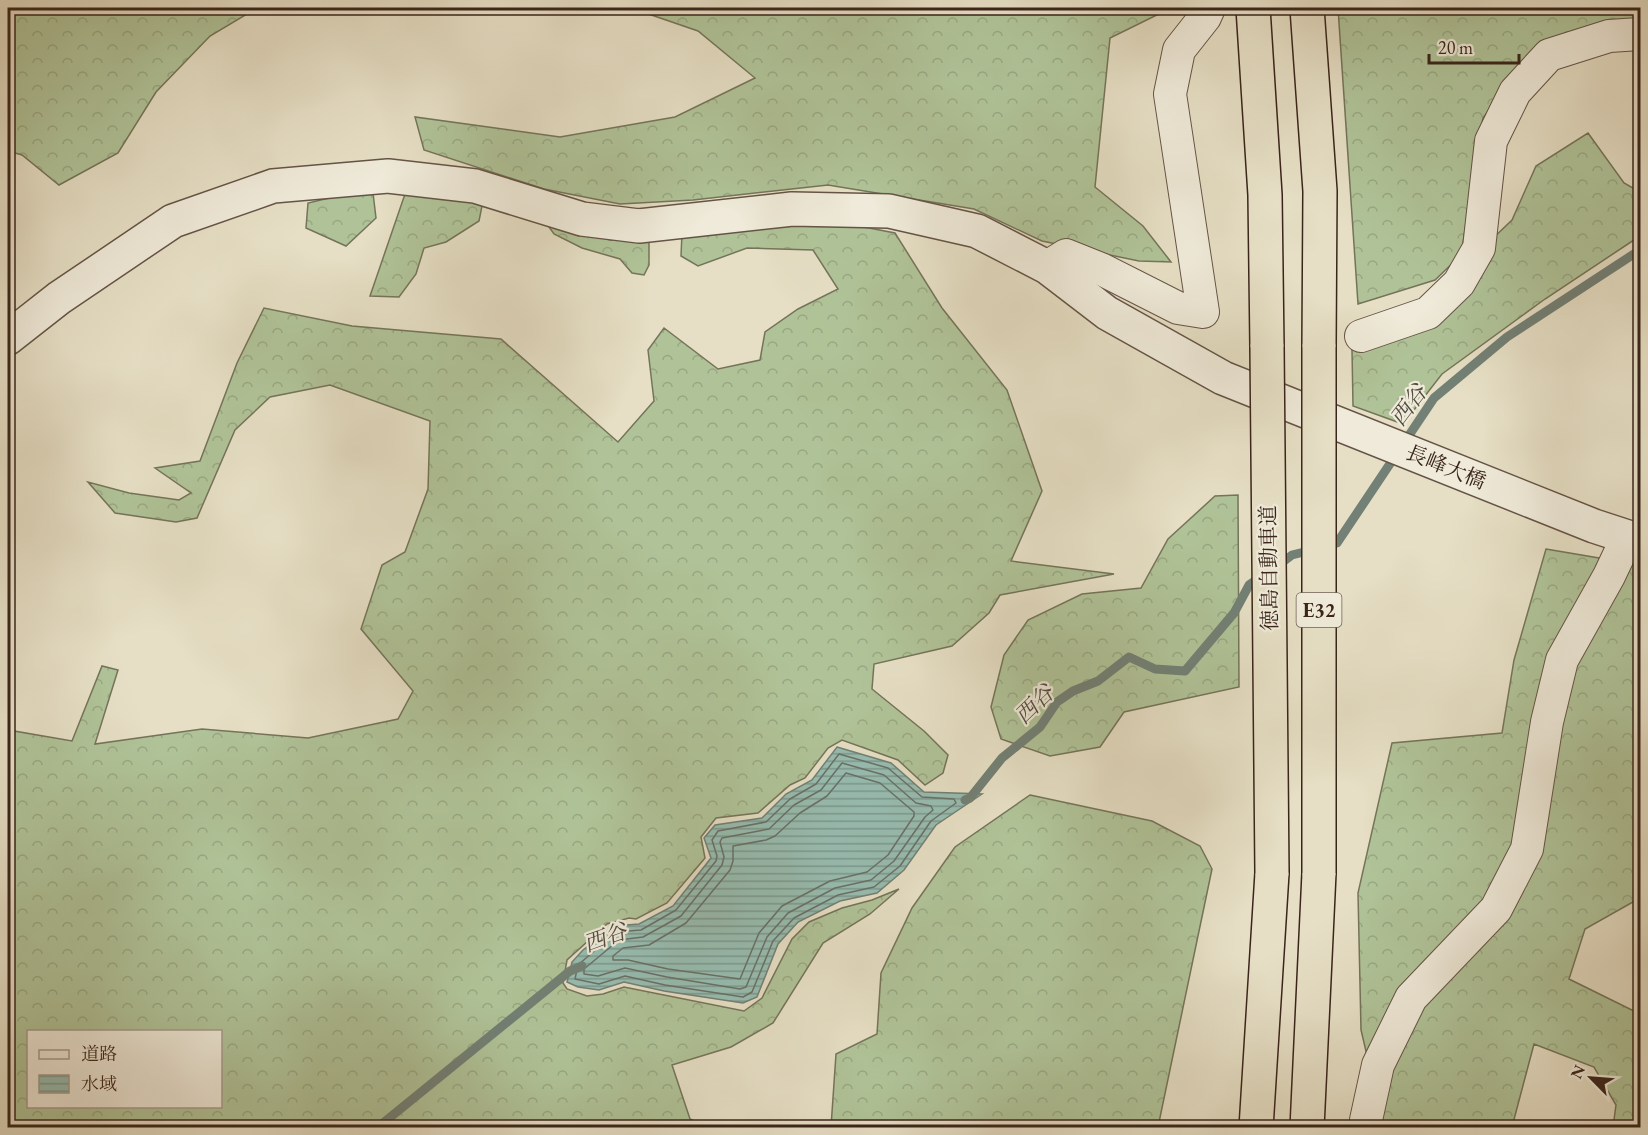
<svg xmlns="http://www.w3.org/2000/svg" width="1648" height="1135" font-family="'EB Garamond','Noto Serif JP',serif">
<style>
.forest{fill:url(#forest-crowns);stroke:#75745a;stroke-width:1.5;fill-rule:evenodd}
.water{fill:url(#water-rules);stroke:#728075;stroke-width:1.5}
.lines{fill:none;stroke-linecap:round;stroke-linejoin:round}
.shore{stroke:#687166;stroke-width:1.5}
.stream{stroke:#728075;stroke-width:9}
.minor-casing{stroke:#655446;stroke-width:34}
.tertiary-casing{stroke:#655446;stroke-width:36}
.motorway-casing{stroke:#3a251b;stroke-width:36}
.minor{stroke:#efead9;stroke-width:32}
.tertiary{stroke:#efead9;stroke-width:33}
.motorway{stroke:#e6dfc5;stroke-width:33}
.motorway-bridge-casing{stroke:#3a251b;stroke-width:36;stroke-linecap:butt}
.motorway-bridge{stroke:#e6dfc5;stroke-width:33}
.labels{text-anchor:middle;stroke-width:4.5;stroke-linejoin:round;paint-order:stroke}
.shield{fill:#efead9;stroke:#706054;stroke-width:1.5}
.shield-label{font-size:20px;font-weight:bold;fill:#3a251b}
.street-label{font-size:21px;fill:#3a251b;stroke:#efead9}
.water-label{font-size:22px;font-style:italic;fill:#514b40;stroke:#efead9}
</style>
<defs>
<pattern id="forest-crowns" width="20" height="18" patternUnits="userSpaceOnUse" patternTransform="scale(1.5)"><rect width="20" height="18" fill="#b0c398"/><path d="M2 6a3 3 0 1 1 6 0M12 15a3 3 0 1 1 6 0" fill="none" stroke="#98a782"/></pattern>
<pattern id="water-rules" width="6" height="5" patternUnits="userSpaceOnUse" patternTransform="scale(1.5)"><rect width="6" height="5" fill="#97bdb1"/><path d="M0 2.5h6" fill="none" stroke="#7c998f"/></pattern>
</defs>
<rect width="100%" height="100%" fill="#e6dfc5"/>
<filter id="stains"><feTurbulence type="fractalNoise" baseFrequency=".00333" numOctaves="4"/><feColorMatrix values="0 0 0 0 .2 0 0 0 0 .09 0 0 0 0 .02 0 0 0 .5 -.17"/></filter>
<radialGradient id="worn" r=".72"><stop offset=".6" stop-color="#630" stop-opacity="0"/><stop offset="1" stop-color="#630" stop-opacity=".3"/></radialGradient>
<path class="forest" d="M8 8H257L210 36 156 92 118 153 59 185 22 155 8 151Z
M631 8H1171L1110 38 1095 187 1143 226 1171 262 1139 261 1042 241 974 209 828 185 693 200 620 204 544 189 424 150 415 117 560 137 675 117 755 78 698 31Z
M1338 8H1627L1640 16V21L1519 70 1483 118 1461 255 1435 280 1358 304Z
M1588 133 1624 183 1640 192V236L1545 299 1442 374 1403 424 1353 406 1352 350 1425 328 1488 243 1512 220 1536 166Z
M373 193 376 218 346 246 306 228 308 203 346 194Z
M405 194 483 201 479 221 446 242 424 248 416 274 399 297 370 296Z
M544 220 610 240 649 239V265L644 275 632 273 620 259 582 248 554 234Z
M843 223 895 233 942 308 1007 390 1042 491 1011 561 1114 574 1000 595 989 613 952 646 874 664 872 689 924 731 948 755 943 773 925 785 898 760 842 740 828 748 805 778 790 785 758 813 716 818 701 837 705 858 667 903 636 919 629 918 607 924 567 960 563 983 567 989 587 996 603 994 624 987 744 1011 762 998 792 939 809 922 842 908 872 900 899 889 870 914 823 943 773 1023 731 1047 672 1065 690 1119 707 1127H8V730L72 741 102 666 118 670 95 744 202 729 308 738 398 719 413 691 361 629 382 565 405 552 428 489 430 421 330 385 270 397 235 430 197 518 176 522 115 513 88 482 129 493 179 500 191 493 155 468 200 461 237 363 264 308 352 326 501 339 618 442 654 401 648 350 664 328 718 369 760 360 765 332 798 309 838 289 813 250 747 248 698 266 681 256 682 233ZM28 1032H220V1106H28Z
M1238 495 1239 687 1124 712 1100 747 1050 756 1001 739 991 707 1004 655 1028 620 1082 594 1141 588 1168 539 1215 496Z
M1546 549 1640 565V898L1585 929 1569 979 1640 1014V1127H1613L1616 1105 1594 1067 1534 1044 1512 1127 1384 1128 1361 1030 1358 893 1392 743 1502 733 1514 660Z
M1030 795 1152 821 1200 846 1212 869 1158 1127H831L836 1054 877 1034 881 973 912 908 955 847Z"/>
<path class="water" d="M837 747 891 763 924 792 982 794 936 825 904 870 877 893 840 901 798 922 778 944 757 997 743 1003 664 991 624 982 599 990 578 987 567 982 572 962 583 950 614 926 639 924 673 906 711 858 704 838 715 825 762 818 786 794 812 780Z"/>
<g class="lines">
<path class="shore" d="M839 754 888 768 922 797 954 799 956 803 931 821 900 866 874 887 838 895 794 918 773 941 752 992 743 997 665 985 625 976 599 984 575 979 578 965 616 932 641 930 676 910 716 861 717 856 712 840 718 831 766 822 790 799 816 784Z
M842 763 884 775 916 803 931 806 933 810 925 817 894 861 871 880 835 888 788 913 767 937 746 987 740 989 667 977 625 968 598 976 584 974V969L619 940 643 937 681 916 722 865 724 857 720 842 722 838 769 829 794 805 821 790Z
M846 773 880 783 914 812V816L888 855 867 872 830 881 782 906 759 933 740 979 668 969 628 960H613V956L623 948 649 945 686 923 730 870 733 861V846L766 840 775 836 800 813 827 796Z"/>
<path class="stream" d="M1325 546 1337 543 1434 398 1507 337 1640 250
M1276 567 1292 555 1312 550
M965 800 970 798 1002 758 1040 727 1057 702 1073 691 1098 681 1129 657 1155 669 1185 671 1234 613 1249 585 1262 576
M377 1128 570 971 582 966"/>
<g class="minor-casing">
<path id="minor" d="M1047 267 1066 255 1101 269 1178 308 1203 312 1170 94 1179 50 1205 17 1209 8
M1361 336 1428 313 1459 283 1479 248 1491 141 1515 92 1549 55 1609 36 1640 34
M1366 1128V1120L1378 1065 1411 998 1496 909 1527 849 1547 722 1562 660 1609 576 1627 538"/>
</g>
<g class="tertiary-casing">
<path id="tertiary" d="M8 338 59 298 173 221 273 186 388 176 475 186 582 219 639 226 792 209 889 211 977 231 1047 267 1107 313 1223 378 1594 526 1640 541"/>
</g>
<g class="motorway-casing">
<path id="motorway" d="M1253 8 1265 195 1267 347
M1307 8 1320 191 1319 347
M1256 1128 1272 873
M1307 1128 1319 873"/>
</g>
<use href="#minor" class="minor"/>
<use href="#tertiary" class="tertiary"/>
<use href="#motorway" class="motorway"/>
<g class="motorway-bridge-casing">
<path id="motorway-bridge" d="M1267 347 1272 873
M1319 347V873"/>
</g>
<use href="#motorway-bridge" class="motorway-bridge"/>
</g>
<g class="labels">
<rect class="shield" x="1296.5" y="593" width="45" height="34" rx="4.5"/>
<g class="shield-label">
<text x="1319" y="617">E32</text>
</g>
<g class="street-label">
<text transform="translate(1446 467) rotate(22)" y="7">長峰大橋</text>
<text transform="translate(1269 568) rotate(-91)" y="7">徳島自動車道</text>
</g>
<g class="water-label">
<text transform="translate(1408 405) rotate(-53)" y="8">西谷</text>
<text transform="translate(1034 704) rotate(-44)" y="8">西谷</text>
<text transform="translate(605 937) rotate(-20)" y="8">西谷</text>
</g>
</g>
<rect width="1648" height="1135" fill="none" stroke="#e6dfc5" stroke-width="30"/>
<rect x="9" y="9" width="1630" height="1117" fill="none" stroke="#3a251b" stroke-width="3"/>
<rect x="15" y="15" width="1618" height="1105" fill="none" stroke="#3a251b" stroke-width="1.5"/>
<rect x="27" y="1030" width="195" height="78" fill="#efead9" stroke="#a79b8d" stroke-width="1.5"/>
<rect x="39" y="1050" width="30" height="9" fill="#efead9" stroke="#a79b8d" stroke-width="1.5"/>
<text x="81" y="1060" font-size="18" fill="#3a251b">道路</text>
<rect x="39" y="1075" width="30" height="18" fill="url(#water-rules)" stroke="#a79b8d" stroke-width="1.5"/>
<text x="81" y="1090" font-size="18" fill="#3a251b">水域</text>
<g transform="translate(1591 1078) rotate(295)" stroke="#efead9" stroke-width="4.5" paint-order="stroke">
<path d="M0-4.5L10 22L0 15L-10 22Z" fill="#3a251b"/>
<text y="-9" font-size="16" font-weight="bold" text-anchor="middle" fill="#3a251b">N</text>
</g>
<path d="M1429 54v9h90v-9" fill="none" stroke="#3a251b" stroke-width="3"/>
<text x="1438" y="54" font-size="18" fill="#3a251b" stroke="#efead9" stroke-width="4.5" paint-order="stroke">20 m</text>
<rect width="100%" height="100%" filter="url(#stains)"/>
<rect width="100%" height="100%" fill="url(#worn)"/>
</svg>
